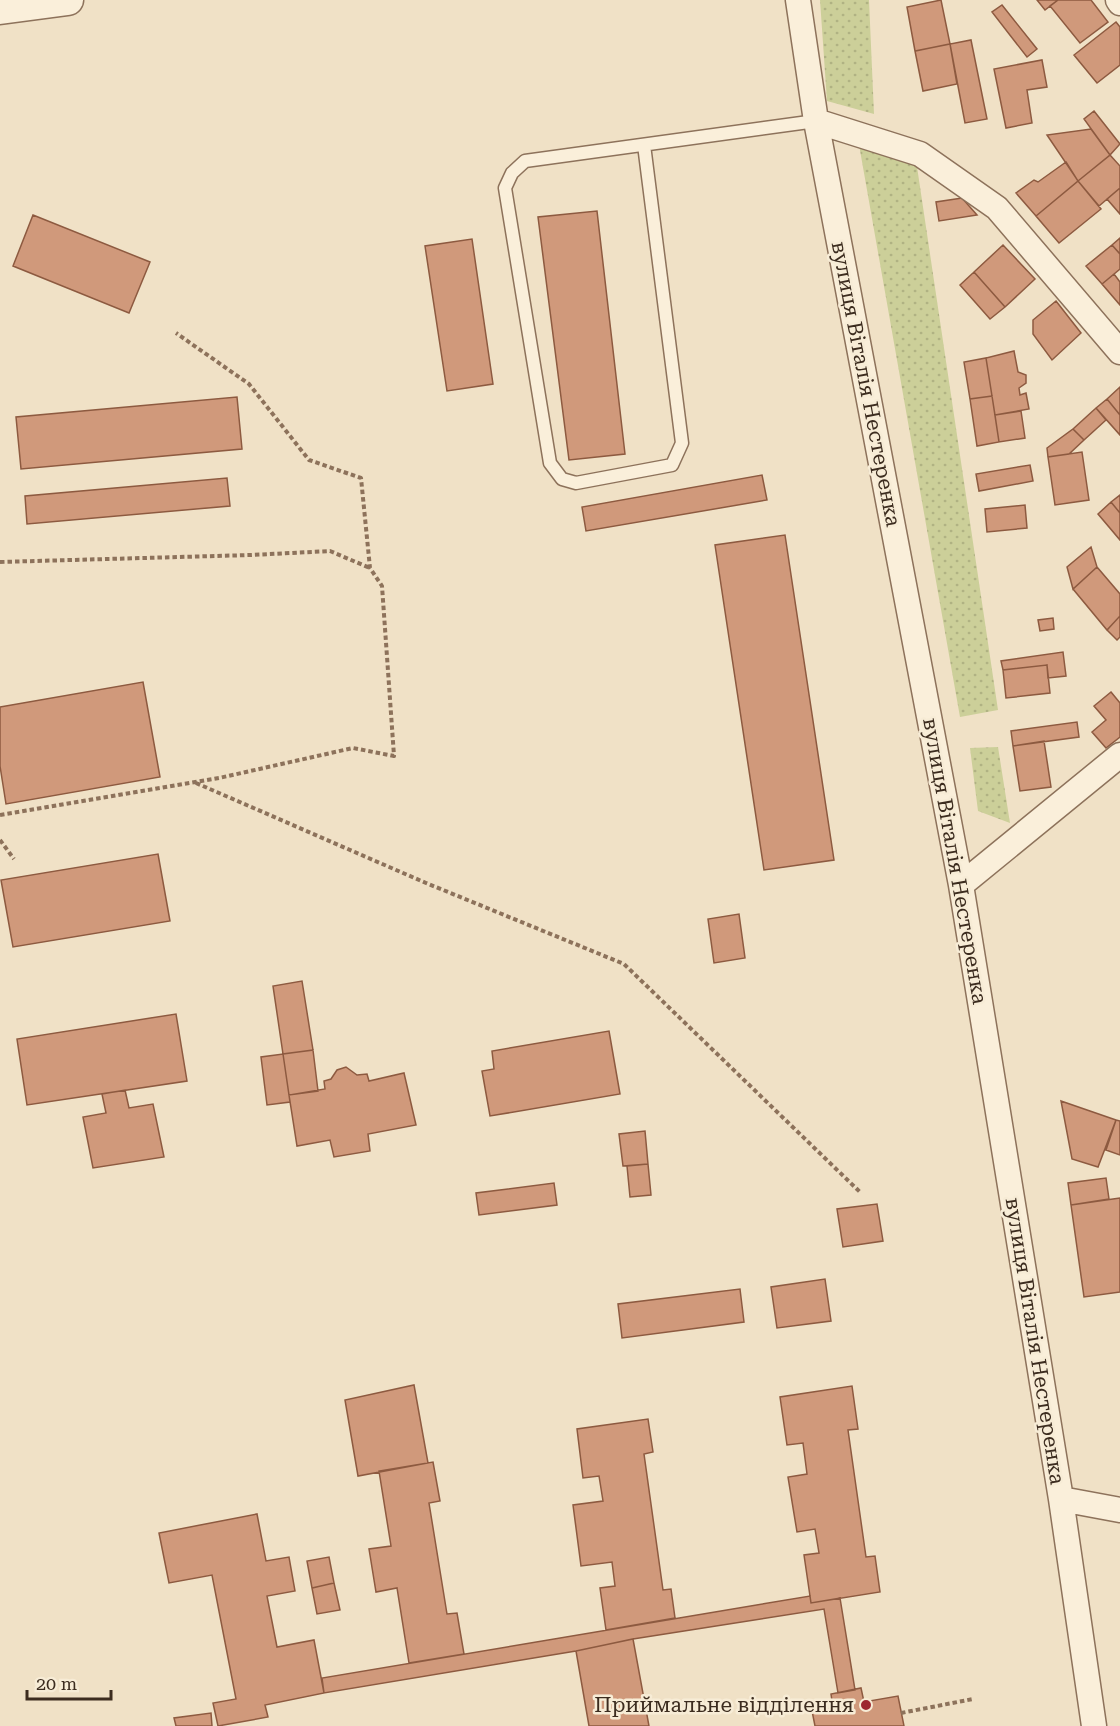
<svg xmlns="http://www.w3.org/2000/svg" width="1120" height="1726" font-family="'Roboto Serif',serif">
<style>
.grass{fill:url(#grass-dots)}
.building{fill:#d0997b;stroke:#8d5a40;stroke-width:1.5}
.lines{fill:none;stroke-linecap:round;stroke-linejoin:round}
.service-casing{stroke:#8d725b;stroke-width:15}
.minor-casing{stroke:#8d725b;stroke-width:27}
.tertiary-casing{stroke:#8d725b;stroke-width:33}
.path{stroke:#8d725b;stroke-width:4;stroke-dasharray:4.5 3;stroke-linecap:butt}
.service{stroke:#faefda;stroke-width:12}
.minor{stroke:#faefda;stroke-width:24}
.tertiary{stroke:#faefda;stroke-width:30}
.poi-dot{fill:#9e2830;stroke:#f7ecd6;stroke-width:2}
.labels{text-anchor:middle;stroke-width:5;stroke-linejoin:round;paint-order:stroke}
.street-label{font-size:21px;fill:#3c2c1f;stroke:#f7ecd6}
.poi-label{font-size:21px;fill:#3c2c1f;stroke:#f7ecd6;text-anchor:end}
</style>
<defs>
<pattern id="grass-dots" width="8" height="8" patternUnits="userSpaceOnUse" patternTransform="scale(1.5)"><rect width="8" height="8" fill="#cccf99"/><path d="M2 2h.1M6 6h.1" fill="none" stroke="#b0b283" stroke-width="1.8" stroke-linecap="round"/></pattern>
</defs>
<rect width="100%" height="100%" fill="#f0e1c6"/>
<path class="grass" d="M820 0H869L874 114 827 101Z
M858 139 916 160 998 710 960 717Z
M998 747 1010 823 978 811 970 748Z"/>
<path class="building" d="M941 0 950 44 915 51 907 7Z
M1037 0H1058L1045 10Z
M1058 0H1091L1108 22 1080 43 1050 6Z
M1002 5 1037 49 1027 57 992 12Z
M1116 22 1120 27V65L1097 83 1074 55Z
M971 40 987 119 965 123 950 44Z
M950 44 957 84 923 91 915 51Z
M1042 60 1047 87 1027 90 1032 123 1006 128 994 69Z
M1094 111 1120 144 1110 155 1084 119Z
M1091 129 1110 155 1078 181 1047 135Z
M1110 155 1120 166V188L1099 206 1078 181Z
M1066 162 1078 181 1036 216 1016 193 1034 180 1038 182Z
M1078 181 1101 209 1059 243 1036 216Z
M1120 188V214L1107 199Z
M962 198 977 215 939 221 936 202Z
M597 211 625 454 569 460 538 217Z
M33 215 150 262 129 313 13 266Z
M1120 238V254L1112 245Z
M472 239 493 384 447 391 425 246Z
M1003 245 1035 279 1005 307 974 272Z
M1112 245 1120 254V269L1102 284 1086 266Z
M974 272 1005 307 990 319 960 285Z
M1114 274 1120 282V305L1102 284Z
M1056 301 1081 333 1052 360 1033 334V320Z
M1014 351 1018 372 1026 375V383L1019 388 1020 395 1026 393 1029 409 995 415 986 358Z
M986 358 992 396 970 399 964 362Z
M1120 387V415L1107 399Z
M992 396 999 442 977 446 970 399Z
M237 397 242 449 21 469 16 417Z
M1107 399 1120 415V435L1096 408Z
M1096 408 1106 420 1084 440 1073 429Z
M1021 411 1025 438 999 442 995 415Z
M1073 429 1084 440 1069 454 1048 457 1047 448Z
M1082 452 1089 500 1055 505 1048 457Z
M1030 465 1033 481 979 491 976 474Z
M762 475 767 500 586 531 582 507Z
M227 478 230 506 27 524 25 496Z
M1120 495V513L1111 502Z
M1111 502 1120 513V540L1098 514Z
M1025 505 1027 528 987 532 985 509Z
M785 535 834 860 764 870 715 545Z
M1091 547 1097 567 1073 589 1067 567Z
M1097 567 1120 594V616L1107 630 1073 589Z
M1120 616V637L1117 640 1107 630Z
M1053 618 1054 629 1040 631 1038 620Z
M1063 652 1066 676 1048 678 1047 665 1003 670 1001 661Z
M1047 665 1050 693 1006 698 1003 670Z
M143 682 160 777 6 804 0 766V707Z
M1111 692 1120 703V737L1106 748 1092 732 1106 720 1094 706Z
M1077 722 1079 737 1013 746 1011 731Z
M1044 741 1051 787 1020 791 1013 746Z
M158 854 170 921 13 947 1 880Z
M739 914 745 958 714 963 708 919Z
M302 981 313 1050 283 1054 273 986Z
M176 1014 187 1081 27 1105 17 1039Z
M609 1031 620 1094 490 1116 482 1071 494 1069 492 1051Z
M313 1050 318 1091 289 1095 283 1054Z
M283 1054 290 1102 267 1105 261 1057Z
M346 1067 357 1075 367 1074 369 1081 404 1073 416 1125 368 1134 370 1151 334 1157 330 1140 297 1146 289 1095 325 1089 324 1081 331 1079 337 1070Z
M125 1090 129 1108 153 1104 164 1157 93 1168 83 1117 106 1113 102 1094Z
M1061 1101 1116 1120 1098 1167 1072 1159Z
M1116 1120 1120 1121V1155L1106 1150Z
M645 1131 648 1164 623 1166 619 1134Z
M648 1164 651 1195 630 1197 627 1166Z
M1106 1178 1109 1199 1071 1205 1068 1183Z
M554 1183 557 1205 479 1215 476 1193Z
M1120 1198V1292L1084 1297 1071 1205Z
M877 1204 883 1241 843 1247 837 1209Z
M825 1279 831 1321 777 1328 771 1287Z
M740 1289 744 1322 622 1338 618 1304Z
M414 1385 428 1463 358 1476 345 1400Z
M852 1386 858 1429 848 1430 866 1557 875 1556 880 1592 811 1603 804 1555 819 1553 815 1529 797 1532 788 1477 807 1474 803 1443 787 1445 780 1397Z
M648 1419 653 1452 644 1454 663 1590 671 1589 675 1618 606 1630 600 1588 615 1586 612 1562 581 1566 573 1505 603 1501 599 1476 583 1478 577 1429Z
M433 1462 440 1501 429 1503 447 1614 457 1613 464 1654 409 1663 397 1588 376 1592 369 1549 391 1546 379 1471Z
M257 1514 266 1561 289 1557 295 1591 267 1596 277 1647 314 1640 324 1693 265 1705 268 1717 218 1726 213 1703 236 1699 212 1575 169 1583 159 1533Z
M329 1557 334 1583 312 1588 307 1561Z
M334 1583 340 1610 317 1614 312 1588Z
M810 1596 811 1603 840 1598 855 1690 838 1693 824 1609 633 1639 576 1651 324 1693 322 1678Z
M633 1639 649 1726H589L576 1651Z
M861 1688 864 1702 898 1696 904 1726H815L812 1711 833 1708 831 1694Z
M211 1713 212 1726H176L174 1718Z"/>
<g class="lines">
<g class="service-casing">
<path id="service" d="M644 145 682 443 672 465 576 483 562 479 550 463 505 188 512 173 525 161 816 121"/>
</g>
<g class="minor-casing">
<path id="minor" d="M798 0 816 121 961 885 1061 1499 1094 1726
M1118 0 1120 3
M816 121 920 154 997 208 1120 352
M961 885 1120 755
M1061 1499 1120 1510"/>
</g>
<g class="tertiary-casing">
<path id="tertiary" d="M0 9 68 0"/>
</g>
<path class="path" d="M0 562 251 555 330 551 370 568
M196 783 426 883 624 964 861 1193
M0 815 219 778 353 748 394 756 382 586 370 568 361 478 309 460 249 384 176 333
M0 840 14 859
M901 1713 973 1699"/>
<use href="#service" class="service"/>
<use href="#minor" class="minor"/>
<use href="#tertiary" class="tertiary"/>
</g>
<circle class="poi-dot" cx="866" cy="1705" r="6"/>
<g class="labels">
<g class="street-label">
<text transform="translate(866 384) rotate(79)" y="7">вулиця Віталія Нестеренка</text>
<text transform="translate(955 861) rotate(80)" y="7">вулиця Віталія Нестеренка</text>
<text transform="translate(1035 1341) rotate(81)" y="7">вулиця Віталія Нестеренка</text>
</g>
<g class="poi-label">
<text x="854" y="1712">Приймальне відділення</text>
</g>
</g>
<path d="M27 1690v9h84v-9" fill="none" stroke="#3c2c1f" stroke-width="3"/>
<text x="36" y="1690" font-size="18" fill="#3c2c1f" stroke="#f7ecd6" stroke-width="4.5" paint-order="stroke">20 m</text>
</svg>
